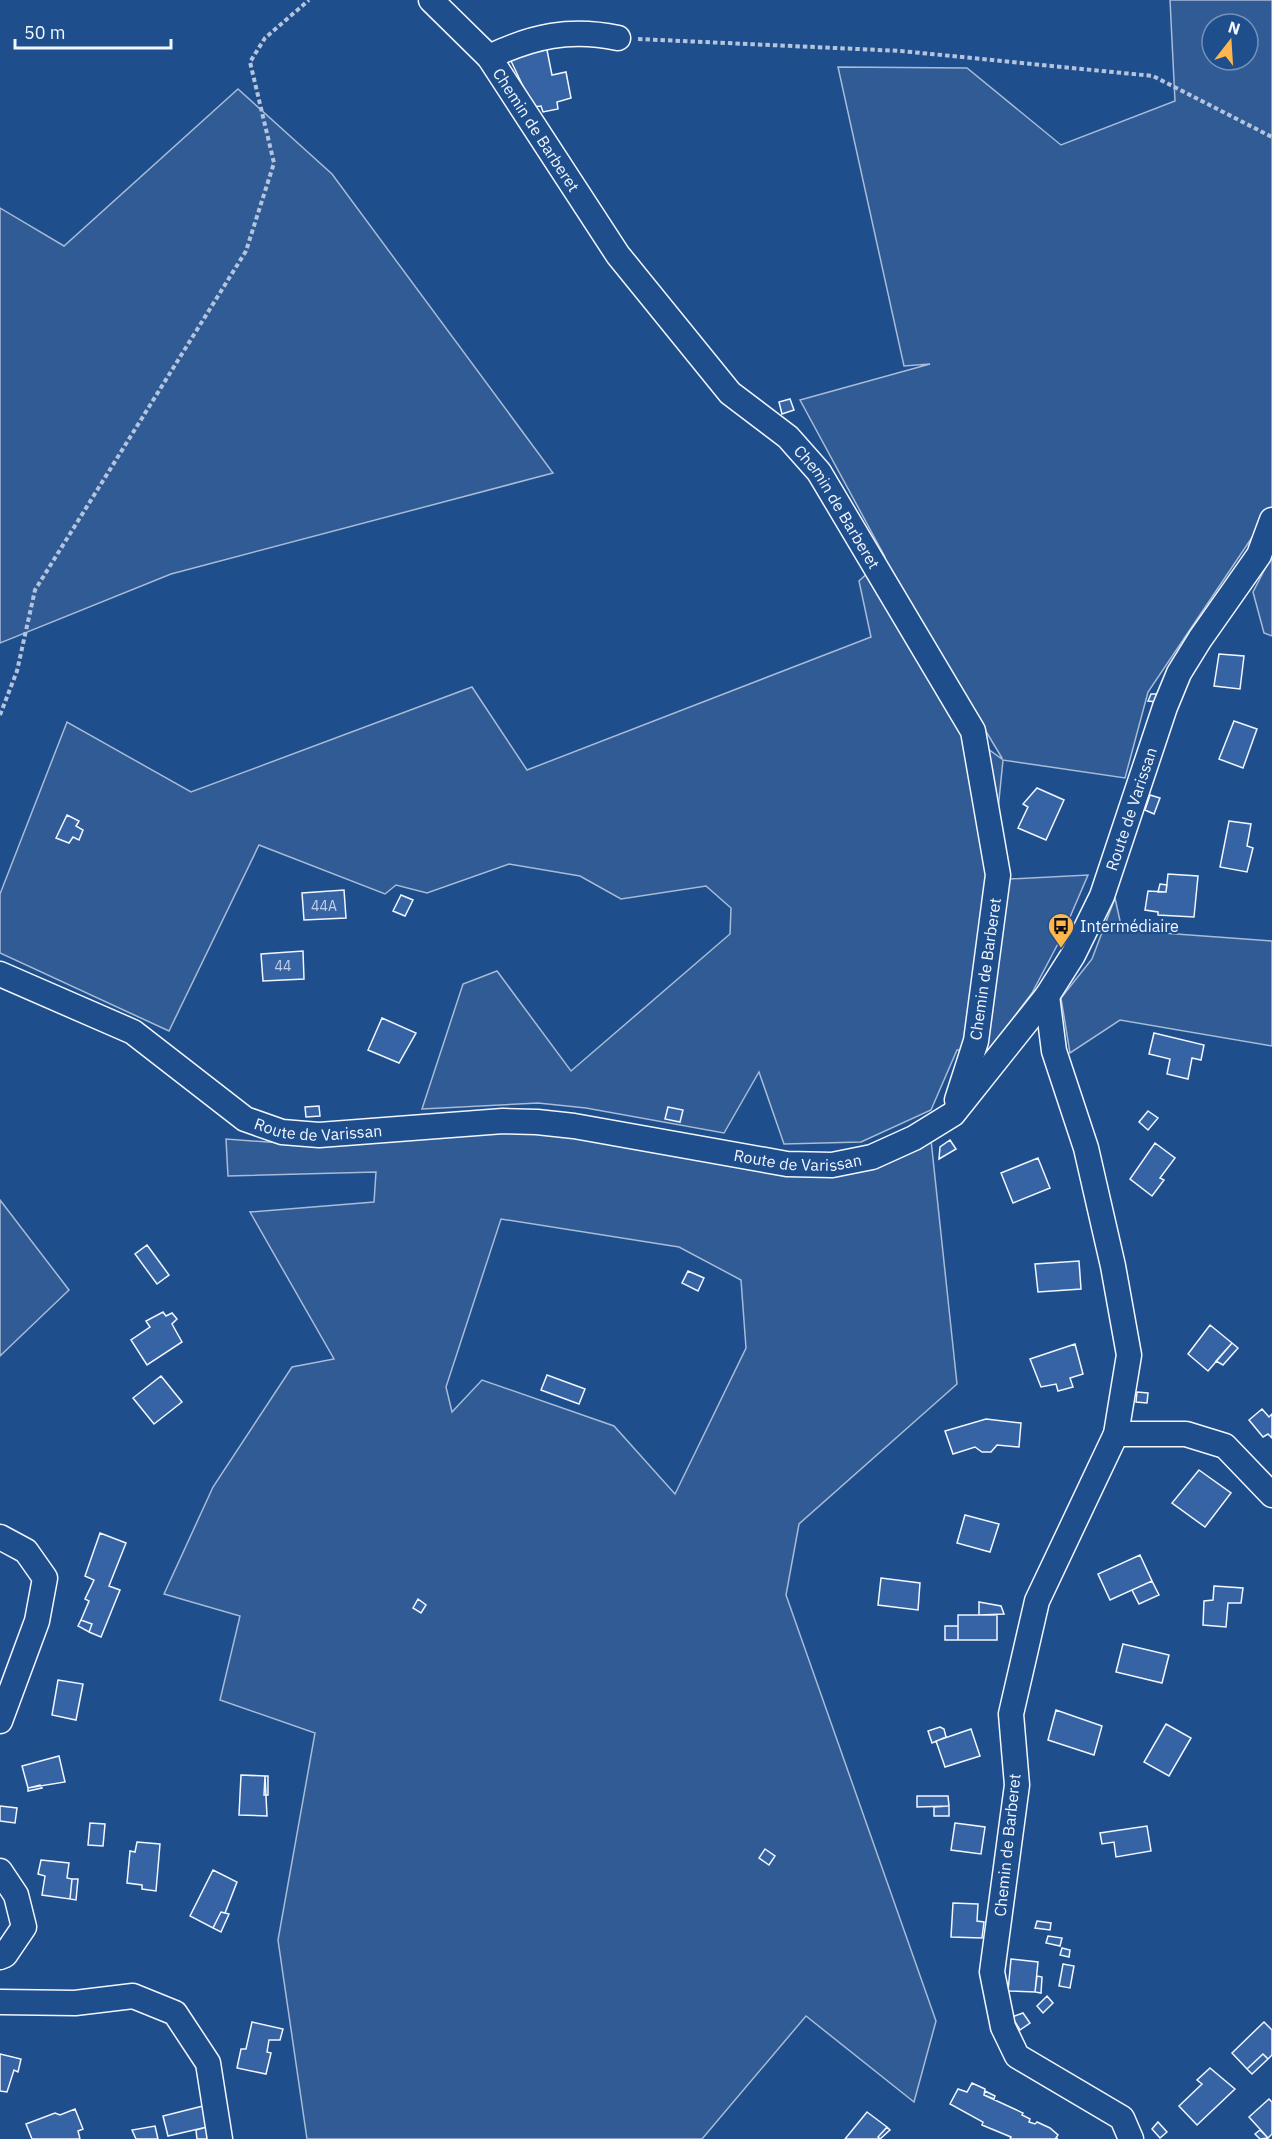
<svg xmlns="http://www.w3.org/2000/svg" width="1272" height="2139" font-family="'IBM Plex Sans',sans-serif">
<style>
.green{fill:#305b95;stroke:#a8bbd7;stroke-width:1.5;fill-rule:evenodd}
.building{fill:#3563a3;stroke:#f2f6ff;stroke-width:1.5}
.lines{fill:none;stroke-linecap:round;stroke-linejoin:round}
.minor-casing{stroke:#f2f6ff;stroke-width:27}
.path{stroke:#b3c4dc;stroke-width:4;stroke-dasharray:4.5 3;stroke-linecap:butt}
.minor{stroke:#1f4e8c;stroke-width:24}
.labels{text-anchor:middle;stroke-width:4.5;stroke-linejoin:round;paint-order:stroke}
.number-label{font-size:14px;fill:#c3d1e8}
.street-label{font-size:16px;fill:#f2f6ff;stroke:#1f4e8c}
.poi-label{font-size:16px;fill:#f2f6ff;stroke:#1f4e8c;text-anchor:start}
</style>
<rect width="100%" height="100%" fill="#1f4e8c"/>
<path class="green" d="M1170 0H1272V531L1255 533 1148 692 1125 778 1003 760 991 880 1088 875 1061 938 1032 993 990 1049 957 1050 931 1110 861 1142 784 1144 759 1072 724 1133 586 1108 538 1103 422 1109 463 984 497 971 571 1071 730 934 731 908 706 886 621 899 580 876 509 864 427 893 396 885 385 894 259 845 169 1031 0 953V894L67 722 191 792 472 687 527 770 871 637 859 581 885 557 800 400 930 364 904 366 838 67 967 68 1061 145 1175 101ZM1212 24H1248V60H1212ZM922 625 1002 758V759L962 730Z
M238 89 332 174 553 473 171 574 0 643V208L64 246Z
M1272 555V636L1264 633 1253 592Z
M1115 898 1122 930 1272 941V1046L1120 1020 1070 1053 1061 998 1092 959Z
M534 1131 787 1175 931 1140 957 1384 799 1524 786 1595 936 2021 914 2102 806 2016 702 2139H307L278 1940 315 1733 220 1700 240 1616 164 1594 213 1487 292 1367 334 1359 250 1212 374 1202 376 1172 228 1176 226 1139 310 1145ZM501 1219 679 1247 741 1280 746 1348 675 1494 614 1426 482 1380 452 1412 446 1387Z
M0 1200 69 1290 0 1356Z"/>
<path class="building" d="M547 50 552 75 566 72 571 98 557 102 558 109 543 112 541 106 533 107 510 59 527 52Z
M790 399 794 410 782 414 779 402Z
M1219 654 1244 656 1240 689 1214 686Z
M1151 694H1161L1158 702 1148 701Z
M1234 721 1257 729 1243 768 1219 759Z
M1037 788 1064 800 1046 840 1018 828 1028 807 1023 804Z
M1150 795 1160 798 1154 814 1145 810Z
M67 815 79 821 76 826 83 830 79 840 73 837 69 843 56 838Z
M1229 821 1251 824 1247 846 1253 848 1247 872 1220 867Z
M1168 874 1198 876 1194 917 1158 915V912L1145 910 1148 891 1166 892Z
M1160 884 1167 885 1166 892H1158Z
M344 890 346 918 304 920 302 893Z
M401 895 413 900 405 916 393 911Z
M303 951 304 979 263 981 261 954Z
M382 1018 416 1033 399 1063 368 1050Z
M1154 1033 1204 1045 1201 1060 1192 1058 1188 1079 1167 1074 1170 1059 1149 1054Z
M319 1106 320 1116 306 1117 305 1107Z
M668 1107 683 1110 680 1122 665 1119Z
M1148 1111 1158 1118 1148 1130 1139 1122Z
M950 1140 956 1149 939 1159 940 1147Z
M1155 1143 1175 1158 1160 1178 1164 1180 1152 1196 1130 1179Z
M1038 1158 1050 1188 1013 1203 1001 1173Z
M147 1245 169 1275 157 1284 135 1254Z
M1079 1261 1081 1289 1038 1292 1035 1264Z
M688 1271 704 1278 698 1291 682 1283Z
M163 1312 166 1316 172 1313 177 1319 172 1324 182 1342 147 1365 131 1340 150 1327 146 1321Z
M1210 1325 1232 1343 1208 1371 1188 1354Z
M1232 1343 1238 1348 1223 1365 1216 1361Z
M1075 1344 1083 1374 1070 1378 1073 1387 1058 1391 1056 1384 1041 1387 1030 1359Z
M547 1375 585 1389 579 1404 541 1390Z
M161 1376 182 1402 154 1424 133 1398Z
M1137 1392 1148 1393 1147 1403 1136 1402Z
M1262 1409 1269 1417 1272 1414V1438L1268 1434 1263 1437 1249 1420Z
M986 1419 1021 1423 1019 1447 997 1445 991 1452H982L975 1447 953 1454 945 1431Z
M1199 1470 1231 1493 1205 1527 1172 1503Z
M965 1515 999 1524 990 1552 957 1543Z
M100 1533 126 1543 109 1586 120 1590 101 1637 89 1632 92 1624 81 1620 89 1601 85 1599 94 1580 85 1576Z
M1140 1555 1152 1581 1110 1600 1098 1574Z
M881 1578 920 1583 918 1610 878 1605Z
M1152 1581 1159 1595 1139 1604 1132 1590Z
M1214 1586 1243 1588 1241 1603H1228L1226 1627 1203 1625 1204 1601 1213 1600Z
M418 1599 426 1605 421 1613 413 1608Z
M979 1602 1001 1606 1004 1614 979 1615Z
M958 1615H997V1640H958Z
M81 1620 92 1624 89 1632 78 1626Z
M945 1626H958V1640H945Z
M1123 1644 1169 1655 1162 1683 1116 1672Z
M58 1680 83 1684 76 1720 52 1715Z
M1056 1710 1102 1726 1094 1755 1048 1740Z
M1166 1724 1191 1738 1169 1776 1144 1762Z
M940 1727 944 1729 946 1737 932 1743 928 1731Z
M971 1729 980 1756 945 1767 936 1741Z
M59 1756 65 1782 28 1788 22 1766Z
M241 1775 265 1776 267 1816 239 1815Z
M265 1776H268V1795H264Z
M40 1785 42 1788 28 1791V1788Z
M917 1796H948L949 1806 917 1807Z
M0 1806 17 1808 15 1823 0 1821Z
M949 1806V1816H934V1807Z
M90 1823 105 1824 103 1846 88 1845Z
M955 1823 985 1827 981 1854 951 1850Z
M1147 1826 1151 1851 1116 1857 1114 1842 1102 1844 1100 1833Z
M137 1842 160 1844 156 1891 142 1889V1885L127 1883 130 1851 135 1852Z
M765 1849 775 1856 769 1865 759 1858Z
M41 1860 69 1863 67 1878 72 1879 70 1899 42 1895 45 1876 38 1874Z
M213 1870 237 1882 225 1913 221 1912 213 1928 190 1916Z
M72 1879H78L76 1900 70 1899Z
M953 1903 978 1904 977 1921 984 1922 982 1938 951 1937Z
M221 1912 229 1914 221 1932 213 1928Z
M1037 1921 1051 1923 1050 1930 1035 1928Z
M1048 1936 1062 1938 1060 1946 1046 1943Z
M1062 1948 1070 1950 1069 1957 1060 1955Z
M1011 1959 1038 1962 1035 1992 1008 1991Z
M1063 1964 1074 1966 1070 1988 1059 1986Z
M1037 1976 1042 1977 1041 1993 1035 1992Z
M1047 1996 1053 2003 1043 2013 1037 2006Z
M1023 2013 1030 2023 1020 2030 1012 2017Z
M252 2022 283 2029 280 2040H269L267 2052 271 2053 266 2074 237 2068 241 2049H246Z
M1264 2022 1272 2030V2055L1268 2059 1263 2054 1247 2069 1232 2053Z
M0 2054 21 2059 18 2072 14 2070 7 2092 0 2091Z
M1263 2054 1268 2059 1252 2074 1247 2069Z
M1210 2068 1235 2089 1197 2125 1179 2106 1202 2084 1197 2080Z
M972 2083 985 2089 984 2095 1023 2113 1022 2115 1030 2119 1029 2122 1035 2124 1037 2122 1050 2128 1058 2135 1056 2138 1058 2139H1010L1011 2137 982 2125 983 2122 950 2104 958 2089 967 2092Z
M985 2091 995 2096 994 2099 984 2095Z
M1269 2099 1272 2102V2134L1268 2138 1249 2117Z
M203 2106 207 2127 168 2136 163 2116Z
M75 2109 83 2129 78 2131 80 2139H32L26 2124 55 2113 60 2115Z
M867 2112 887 2127 878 2137 880 2139H845Z
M1158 2122 1167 2132 1160 2138 1152 2129Z
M155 2126 158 2139H136L132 2130Z
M207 2127 209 2139H197L196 2130Z
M887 2127 890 2130 880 2139 878 2137Z
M1260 2130 1268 2138 1260 2139 1255 2134Z"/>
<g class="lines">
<g class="minor-casing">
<g id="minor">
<path id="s1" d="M431 0 489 57 618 255 730 393 788 437 819 472 973 731 998 875 976 1041 957 1100"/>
<path d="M489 57C533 36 570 28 618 38"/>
<path id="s2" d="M0 974 133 1032 245 1119 282 1132 319 1135 503 1121 537 1122 574 1126 787 1164 832 1165 872 1157 914 1138 953 1114 1047 996 1073 955 1102 896 1165 707 1179 673 1200 639 1259 555 1272 520"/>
<path d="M1047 996 1054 1051 1086 1148 1113 1266 1129 1355 1116 1434 1037 1601 1011 1714 1017 1785 992 1972 1003 2027 1017 2056 1122 2118 1131 2139"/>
<path d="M1116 1434H1186L1225 1446 1272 1495"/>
<path d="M0 1537 26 1551 45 1578 37 1621 0 1721"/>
<path d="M0 1871 16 1895 24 1927 5 1955 0 1957"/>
<path d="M0 2002 75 2003 133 1996 175 2013 208 2063 220 2139"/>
</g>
</g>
<path class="path" d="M638 39 901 51 1153 76 1272 137
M0 715 17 671 35 590 246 251 274 163 250 62 265 38 309 0"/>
<use href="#minor" class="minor"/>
</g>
<defs>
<g id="bus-pin" transform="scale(1.35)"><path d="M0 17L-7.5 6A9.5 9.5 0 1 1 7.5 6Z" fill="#ffb74d" stroke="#1f4e8c"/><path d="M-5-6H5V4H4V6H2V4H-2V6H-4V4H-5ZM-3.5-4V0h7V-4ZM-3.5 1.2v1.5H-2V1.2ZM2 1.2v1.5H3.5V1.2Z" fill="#111"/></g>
</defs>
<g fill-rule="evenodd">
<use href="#bus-pin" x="1061" y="926"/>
</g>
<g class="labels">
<g class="number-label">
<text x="324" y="911">44A</text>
<text x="283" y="971">44</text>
</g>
<g class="street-label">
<text dy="6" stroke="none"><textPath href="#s1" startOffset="168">Chemin de Barberet</textPath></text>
<text dy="6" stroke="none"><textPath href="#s1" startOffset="654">Chemin de Barberet</textPath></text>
<text dy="6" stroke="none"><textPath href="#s2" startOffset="1370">Route de Varissan</textPath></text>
<text transform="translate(985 969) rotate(-82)" y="6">Chemin de Barberet</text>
<text dy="6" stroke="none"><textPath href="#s2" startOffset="362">Route de Varissan</textPath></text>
<text dy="6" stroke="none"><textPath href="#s2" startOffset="846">Route de Varissan</textPath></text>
<text transform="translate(1007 1845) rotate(-84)" y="6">Chemin de Barberet</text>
</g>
<g class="poi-label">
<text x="1080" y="932">Intermédiaire</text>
</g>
</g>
<g transform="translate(1230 42) rotate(17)"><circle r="28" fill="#1f4e8c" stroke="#7391ba" stroke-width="1.5"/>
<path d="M0-4.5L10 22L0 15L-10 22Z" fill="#ffb74d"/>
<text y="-9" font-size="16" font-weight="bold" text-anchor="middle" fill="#f2f6ff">N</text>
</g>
<path d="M15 39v9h156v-9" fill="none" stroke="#f2f6ff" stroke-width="3"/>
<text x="24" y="39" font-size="18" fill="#f2f6ff" stroke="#1f4e8c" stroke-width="4.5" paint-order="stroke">50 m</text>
</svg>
